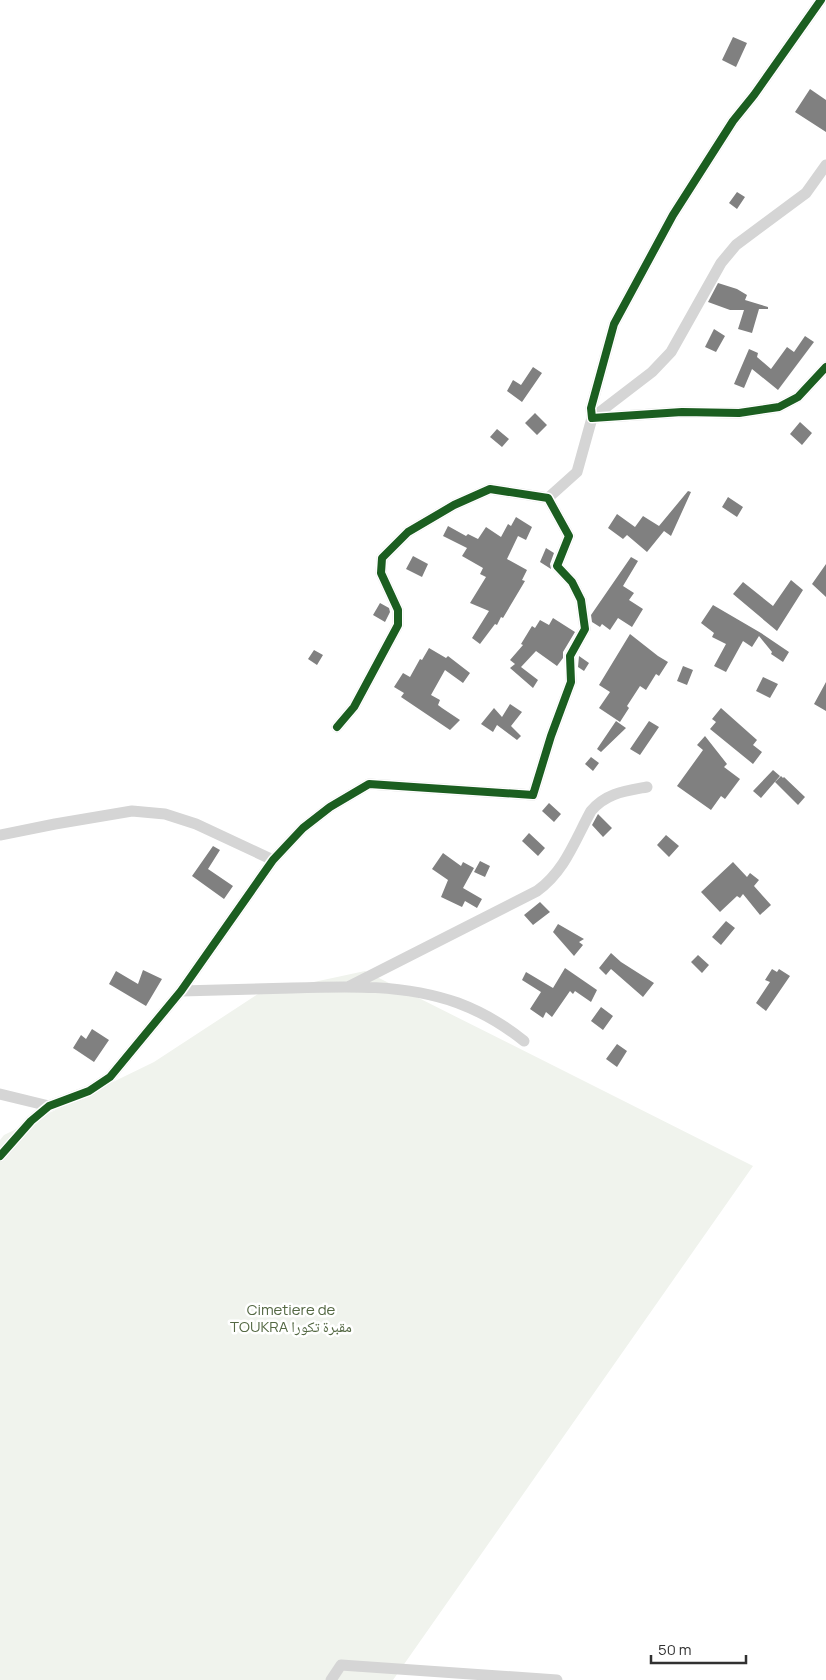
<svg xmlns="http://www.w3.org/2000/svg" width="826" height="1680" font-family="Manrope,'Noto Naskh Arabic',sans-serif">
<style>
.green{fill:#f0f3ed}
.building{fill:#808080}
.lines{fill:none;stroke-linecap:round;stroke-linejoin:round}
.minor{stroke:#d5d5d5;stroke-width:11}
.cycleway-casing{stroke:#fff;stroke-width:11}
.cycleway{stroke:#1b5e20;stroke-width:8}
.labels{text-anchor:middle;stroke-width:5;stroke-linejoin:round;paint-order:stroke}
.park-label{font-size:15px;fill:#546843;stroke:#fff}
</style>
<rect width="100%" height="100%" fill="#fff"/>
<path class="green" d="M365 971 753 1166 393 1680H0V1140L4 1135 154 1062 258 994Z"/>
<path class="building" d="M733 37 747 43 736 67 722 60Z
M810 89 826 100V132L795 112Z
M737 192 745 197 737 209 729 203Z
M718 283 737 289 747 295 745 300 768 307V309H759L752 333 738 329 744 310H730L708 302Z
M714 329 725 336 716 352 705 347Z
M805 336 814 342 778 390 752 369 744 388 734 384 749 349 758 353 757 357 771 369 787 347 794 352Z
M533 367 542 373 522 402 507 391 513 380 521 385Z
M535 413 547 425 537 435 525 423Z
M800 422 812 433 802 445 790 434Z
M497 429 509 439 502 447 490 437Z
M688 491 691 492 671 536 664 531 647 552 627 535 623 539 608 528 617 514 635 527 643 516 659 526Z
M728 497 743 507 737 517 722 507Z
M516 517 532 527 526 540 518 536 507 559 527 570 522 580 525 581 503 618 501 617 497 625 495 624 480 644 472 638 489 611 470 603 486 577 480 574 483 568 462 556 467 548 443 536 448 526 466 536 468 534 478 539 486 527 501 537 508 524 511 526Z
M546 548 554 553 550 564 551 569 540 562Z
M413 556 428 564 422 577 406 569Z
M631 557 638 561 623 586 634 593 629 600 643 609 632 627 618 618 610 630 602 624 600 627 592 622 591 615Z
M826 564V597L812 584Z
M791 580 803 590 777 631 733 594 743 582 773 606Z
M380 603 389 608 390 612 385 622 373 615Z
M713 605 761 633 789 652 783 662 771 654 772 652 759 636 752 647 743 641 726 672 714 666 726 644 712 637 714 633 701 623Z
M553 618 575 632 563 652V658L557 666 536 651 521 667 538 680 533 688 510 668 515 664 510 660 523 645 521 644 532 626 535 628 540 620 549 625Z
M630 634 658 656 668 662 659 676 656 674 646 690 640 686 627 706 629 708 620 722 599 708 610 692 599 685Z
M429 648 446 658 448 656 470 673 463 683 445 670 431 695 440 700 438 705 442 708 460 720 450 730 401 697 404 693 394 687 403 673 410 677 420 659 422 660Z
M314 650 323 655 317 665 308 659Z
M579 656 589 663 584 671 578 667Z
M683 666 693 670 687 685 677 681Z
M763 677 778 684 770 698 756 691Z
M826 682V711L814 704Z
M510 704 522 712 511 726 521 736 517 740 497 725 493 732 481 724 494 708 502 717Z
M721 708 757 740 753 745 762 752 753 764 710 729 716 722 712 719Z
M616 721 626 728 601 752 597 749Z
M649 721 659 727 640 755 630 749Z
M705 736 727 764 724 767 740 779 725 799 721 796 711 810 677 786 703 750 697 745Z
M591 757 599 763 593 771 585 764Z
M773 770 780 776 761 798 753 791Z
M781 776 783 778 784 777 805 797 798 805 775 782Z
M549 803 561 814 554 822 542 811Z
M598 814 612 828 603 837 592 825Z
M529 833 545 848 538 856 522 841Z
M666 835 679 846 669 857 657 845Z
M213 846 220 850 208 869 233 886 224 899 192 876Z
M443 853 461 866 463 862 474 868 463 888 482 899 477 908 465 901 462 907 441 897 448 880 432 869Z
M480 861 490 866 485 877 474 872Z
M733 862 747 877 750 873 759 880 754 886 771 905 760 915 743 894 740 898 737 896 720 912 701 892Z
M540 902 550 912 533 925 524 915Z
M726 921 735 928 721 945 712 937Z
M558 924 584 939 579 942 583 945 574 956 553 932Z
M611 953 621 962 654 983 643 997 611 969 606 975 599 968Z
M698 955 709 965 702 973 691 962Z
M565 968 597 990 591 1002 575 991 573 994 570 991 552 1017 546 1012 543 1018 530 1009 541 992 522 980 526 972 553 988Z
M772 969 777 972 779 969 790 976 766 1011 756 1003 770 982 765 980Z
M143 970 162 979 146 1006 109 984 116 971 138 984Z
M601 1007 613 1016 603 1030 591 1021Z
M92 1029 109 1040 94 1062 73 1048 81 1035 86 1039Z
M617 1044 627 1051 617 1067 606 1059Z"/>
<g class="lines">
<path class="minor" d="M821 0 754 95 733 121 673 215 614 324 591 408 592 418 682 412 739 413 779 407 798 397 826 367
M548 498 577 472 592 418 652 372 671 352 721 263 736 245 806 193 826 165
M0 835 55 824 132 811 165 814 196 824 273 860
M350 986 537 891C565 871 575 840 591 811 606 793 625 791 647 787
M181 991C218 990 255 989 292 988 347 986 405 984 458 1003 482 1012 504 1025 524 1041
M0 1094 49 1106
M0 1156 31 1121 49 1106 89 1091 110 1077 181 991 273 860 303 828 330 807 369 784 533 795 551 736 571 682 570 656 585 629 581 600 572 582 557 566 569 536 548 498 490 489 454 505 408 532 382 558 381 573 398 610V625L354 707 337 727
M331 1680 341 1665 557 1680"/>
<g class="cycleway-casing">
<path id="cycleway" d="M821 0 754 95 733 121 673 215 614 324 591 408 592 418 682 412 739 413 779 407 798 397 826 367
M0 1156 31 1121 49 1106 89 1091 110 1077 181 991 273 860 303 828 330 807 369 784 533 795 551 736 571 682 570 656 585 629 581 600 572 582 557 566 569 536 548 498 490 489 454 505 408 532 382 558 381 573 398 610V625L354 707 337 727"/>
</g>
<use href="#cycleway" class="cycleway"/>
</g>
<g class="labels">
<g class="park-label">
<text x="291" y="1315">Cimetiere de<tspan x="291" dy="17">TOUKRA مقبرة تكورا</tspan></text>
</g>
</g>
<path d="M651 1655v8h95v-8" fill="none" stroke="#313131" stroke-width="2.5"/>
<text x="658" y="1655" font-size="15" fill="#313131" stroke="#ffffff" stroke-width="4" paint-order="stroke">50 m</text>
</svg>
